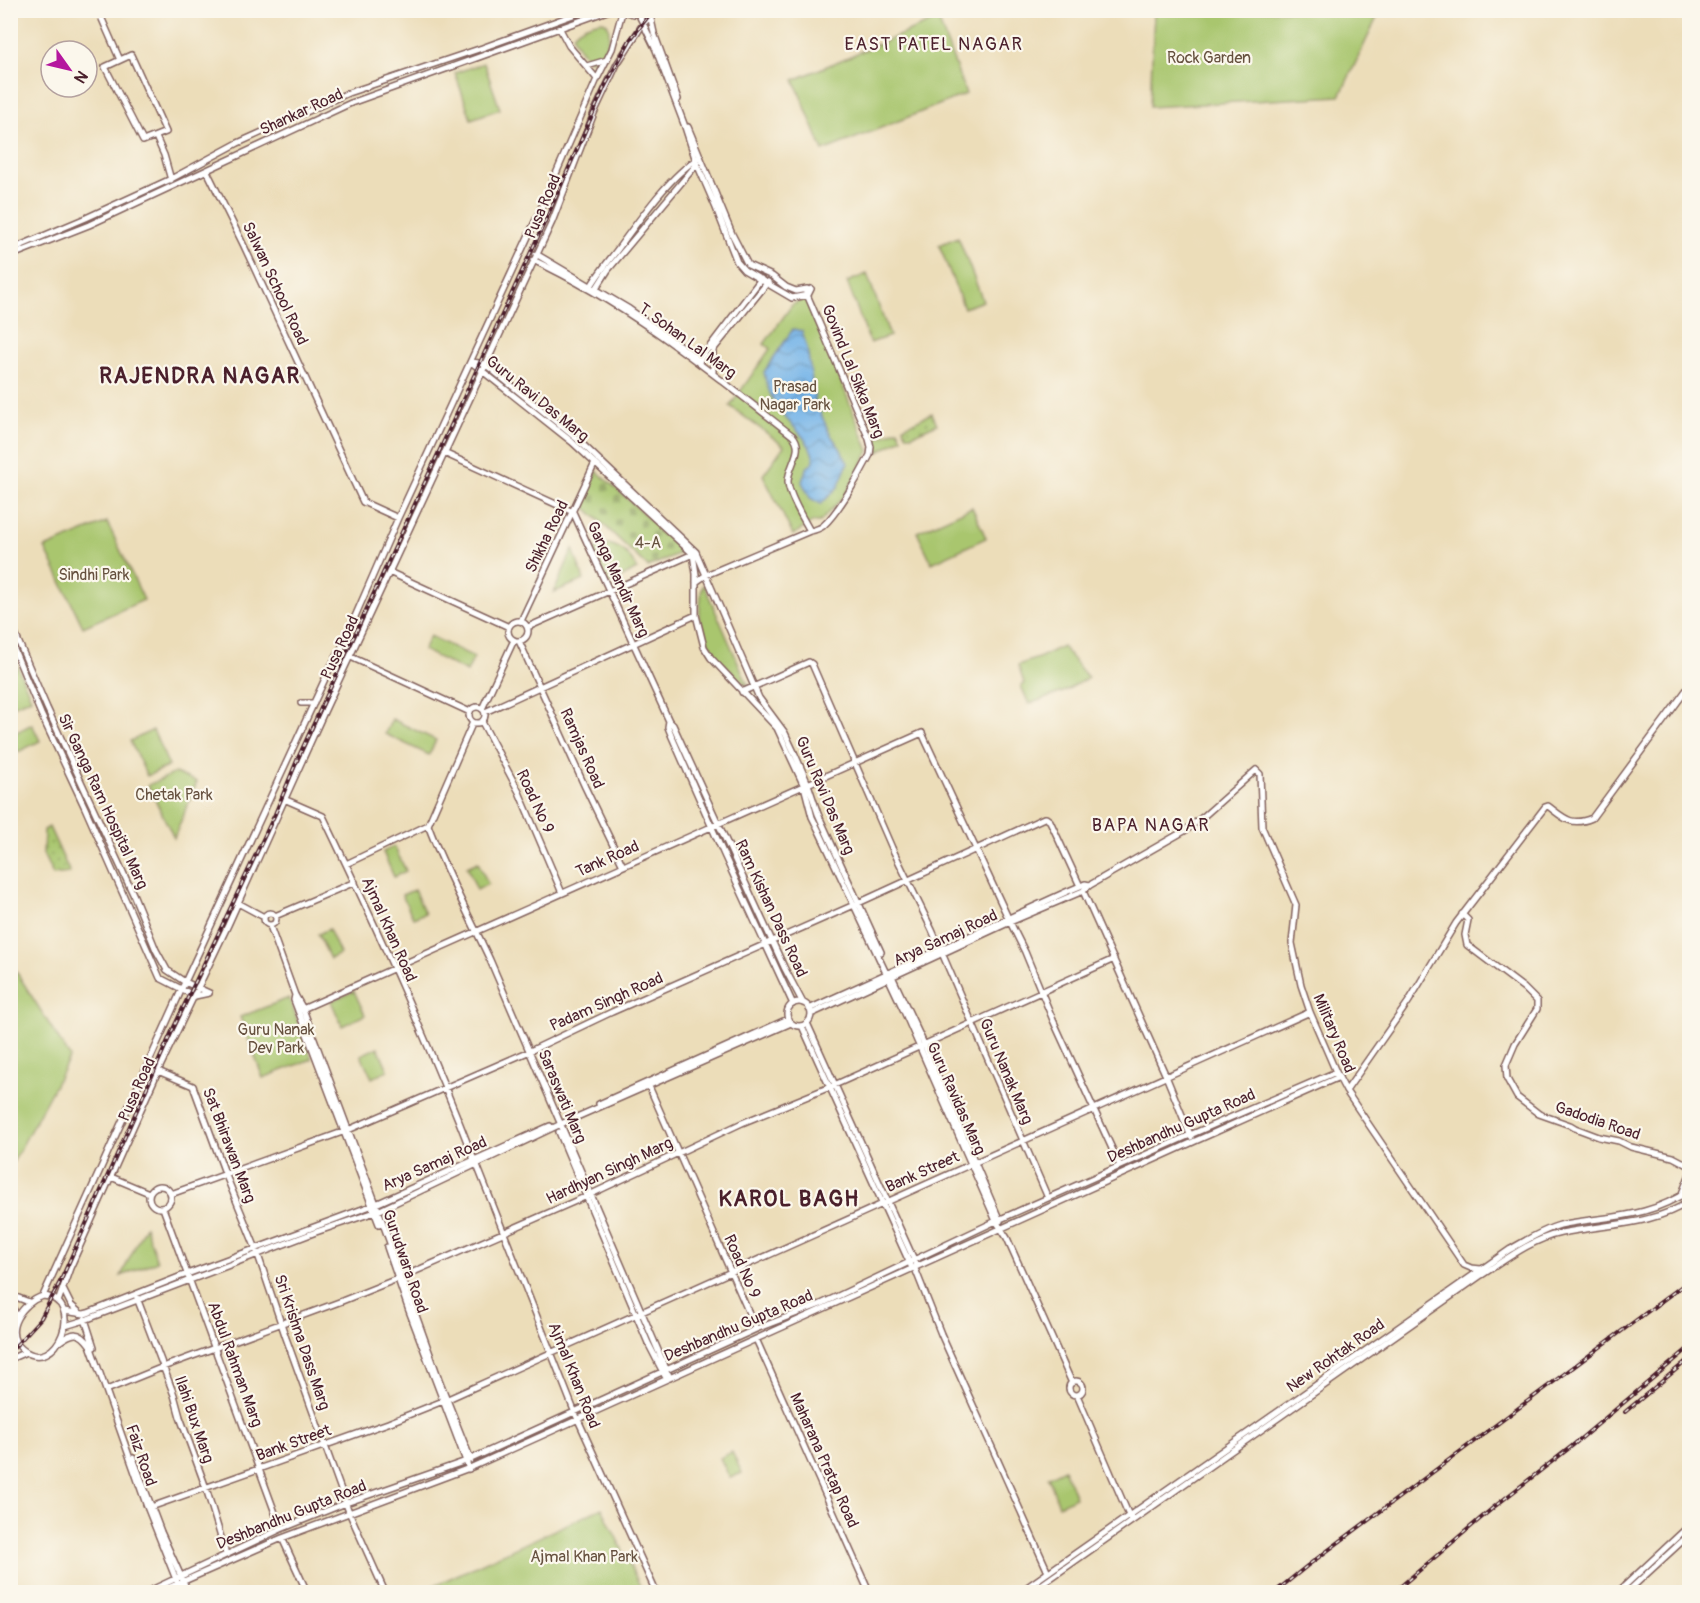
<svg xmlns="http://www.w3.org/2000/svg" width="1700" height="1603" font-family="Pangolin,sans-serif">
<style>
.grass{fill:url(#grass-dots);stroke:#7a724c;stroke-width:1.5}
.cemetery{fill:url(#cemetery-stones);stroke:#7a724c;stroke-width:1.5}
.green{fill:#a9c66e;stroke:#7a724c;stroke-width:1.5}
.water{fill:url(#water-waves);stroke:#5f6a8a;stroke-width:1.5}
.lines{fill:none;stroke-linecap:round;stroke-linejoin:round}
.secondary-casing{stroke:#83625d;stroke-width:8}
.primary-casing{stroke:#83625d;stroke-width:8}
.secondary{stroke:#fff;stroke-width:5}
.primary{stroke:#fff;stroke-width:5}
.rail-casing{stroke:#4a1f2b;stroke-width:4}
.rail{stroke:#fbf7ec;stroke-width:1.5;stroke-dasharray:4.5;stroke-linecap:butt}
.labels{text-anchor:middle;stroke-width:4.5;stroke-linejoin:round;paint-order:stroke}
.park-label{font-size:16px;fill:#66513f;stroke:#fbf7ec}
.street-label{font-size:16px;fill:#4a1f2b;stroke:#fbf7ec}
.neighbourhood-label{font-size:18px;letter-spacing:1.5px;fill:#4a1f2b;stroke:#fbf7ec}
.district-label{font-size:22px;font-weight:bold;letter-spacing:1.5px;fill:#4a1f2b;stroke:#fbf7ec}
</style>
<defs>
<pattern id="grass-dots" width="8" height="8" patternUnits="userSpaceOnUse" patternTransform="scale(1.5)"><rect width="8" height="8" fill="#a9c66e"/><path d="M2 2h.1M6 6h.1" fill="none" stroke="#8ca05b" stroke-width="1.8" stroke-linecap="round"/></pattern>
<pattern id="cemetery-stones" width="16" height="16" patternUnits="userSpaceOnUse" patternTransform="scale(1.5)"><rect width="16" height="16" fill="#a9c66e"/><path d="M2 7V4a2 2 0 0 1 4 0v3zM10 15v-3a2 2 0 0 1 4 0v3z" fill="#8ca05b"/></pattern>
<pattern id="water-waves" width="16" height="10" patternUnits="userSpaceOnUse" patternTransform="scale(1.5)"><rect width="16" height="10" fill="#74b4e8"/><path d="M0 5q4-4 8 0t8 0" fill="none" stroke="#6192bc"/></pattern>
</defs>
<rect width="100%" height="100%" fill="#fbf7ec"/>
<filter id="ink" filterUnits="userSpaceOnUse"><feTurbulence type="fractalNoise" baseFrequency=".0167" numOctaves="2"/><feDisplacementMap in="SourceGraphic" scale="12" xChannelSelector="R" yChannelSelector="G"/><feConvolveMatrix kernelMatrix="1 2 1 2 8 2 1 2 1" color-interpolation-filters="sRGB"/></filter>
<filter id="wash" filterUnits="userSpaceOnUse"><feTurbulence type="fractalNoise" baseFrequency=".008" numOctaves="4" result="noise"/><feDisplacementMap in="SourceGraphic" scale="24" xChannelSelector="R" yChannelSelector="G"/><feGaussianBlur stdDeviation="1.35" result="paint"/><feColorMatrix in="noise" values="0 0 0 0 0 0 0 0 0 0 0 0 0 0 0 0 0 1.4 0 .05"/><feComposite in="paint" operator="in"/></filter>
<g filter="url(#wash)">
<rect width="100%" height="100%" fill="#ecddb9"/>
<path class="grass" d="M932 413 937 424 912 435H907L903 427Z
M49 827 70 873 53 875 43 854 44 830Z"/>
<path class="cemetery" d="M597 471 684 551 648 567 582 504Z"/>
<path class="green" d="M1154 11V10L1380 11 1340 96 1150 107Z
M938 19 966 94 823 151 794 80Z
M603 21 607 23C612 35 607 43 603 55L591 60C583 55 575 44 573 35 579 26 593 22 603 21Z
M484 63 500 109 471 119 455 73Z
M958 237 983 301 964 308 939 245Z
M867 274 890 336 870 343 847 282Z
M807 297 869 451 845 495 820 522H813L793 535 763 475 784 446 730 406 770 349 764 344 792 305Z
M898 429 902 438 877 453 874 440Z
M972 507 986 538 932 563 917 532Z
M107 522 144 600 83 627 45 548Z
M608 544C625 548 629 555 637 569L608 585 593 550Z
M573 549 584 580 554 592Z
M704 585 748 685 747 686 712 653 699 617 702 586Z
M430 636 474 657 467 672 423 650Z
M1062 646 1088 678 1063 692 1029 704 1021 686 1024 683 1018 665 1041 657Z
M11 652 31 698 11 707H10Z
M392 719 436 740 429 755 385 734Z
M32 724 40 741 18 752 11 735Z
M153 730 169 766 147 776 130 741Z
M175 773 197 782 174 838 148 785Z
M394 846 406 871 394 877 383 852Z
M478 862 488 884 477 890 467 867Z
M414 890 425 913 413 918 402 895Z
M329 929 340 954 330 959 318 934Z
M10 959 17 973 70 1057 11 1166Z
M354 991 365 1015 342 1026 331 1001Z
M289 998 312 1059 263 1078 240 1017Z
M378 1047 388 1070 372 1078 361 1055Z
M145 1226 157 1261 121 1276Z
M732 1452 742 1473 730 1478 720 1458Z
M1064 1469 1076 1497 1059 1505 1048 1477Z
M602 1508 643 1592H420Z"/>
<path class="water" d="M793 329 802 331 807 348 815 401 830 434 840 448 848 463 838 487 821 504 810 498 802 482 806 469 814 461C812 442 795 429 783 415 773 402 766 388 764 372Z"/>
</g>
<g filter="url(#ink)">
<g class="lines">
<g class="secondary-casing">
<path id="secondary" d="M98 10 120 60
M649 10 654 33 678 99
M622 11 633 14 643 10
M638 13 656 50 684 124 697 164 716 208 737 262 744 270 792 298 808 295 811 289
M560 29 569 46 597 79
M131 55 166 132 143 141 105 67Z
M587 66 607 60
M688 127 732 234 748 265 772 276 786 287 796 291 807 289
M156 137 164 155 171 180
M207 171 244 246 363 502 398 518
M10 250 86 218 171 179 238 143 348 93 482 48 587 10
M536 254 629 309 700 360
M10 256 89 225 351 103 610 10
M533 260C628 304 711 372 793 436 805 450 788 465 788 482 789 496 803 518 810 531
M590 288C598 273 610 260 620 246 640 219 669 177 697 159
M594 292 608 270 697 164
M471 362 572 442 693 554 696 574V615L704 647 711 658 777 728 804 786 812 817 819 831 903 1009 996 1221 1007 1238 1072 1383
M472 362 485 364 576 438 696 552 759 698 785 733 794 752 808 784 818 814 881 952
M698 362 761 279
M713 373V350L768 282
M444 453 573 512 669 721 673 725 784 967 803 1003
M389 572 509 627
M696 582 706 575 810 531C815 530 819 529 823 526 838 513 860 474 870 455L871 447 869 439 805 290
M508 631a10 10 0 1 1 20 0a10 10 0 1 1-20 0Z
M521 621 595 463
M10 622 47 708 134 896 156 950 167 970 185 982 209 993
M528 627 693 554
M10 640 41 714 85 808 160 978 195 996 209 993
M519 641 585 787 623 866
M351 657 470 712
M742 692 809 662 812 664 892 848 932 930 1048 1198
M301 703H314
M469 715a8 8 0 1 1 16 0a8 8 0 1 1-16 0Z
M482 709 514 640
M485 712 696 615
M669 721 668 727 672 737 725 857 793 1004
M482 722 519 792 562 893
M284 799 323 816C377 928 429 1043 474 1160
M428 825C445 871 469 915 490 960L670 1378
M346 864 428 825 473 722
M1083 891 1166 1076 1191 1137
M238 903 264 917
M264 919a6 6 0 1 1 12 0a6 6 0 1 1-12 0Z
M1462 914 1468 920 1465 935 1467 945 1524 988 1537 1001V1009L1515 1044 1506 1065 1507 1079 1517 1097 1539 1114 1570 1125 1575 1128 1599 1137 1619 1141 1631 1147 1673 1157 1690 1166
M275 916 355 882
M270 926 295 995 303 1009 376 1204 440 1382 471 1460
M890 972 924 1044 1000 1221
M295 995 294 1000 302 1021 379 1224
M787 1014a12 12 0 1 1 24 0a12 12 0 1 1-24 0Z
M809 1009 1066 892 1085 884 1090 885 1186 830 1204 816 1256 770 1260 774 1262 827 1296 905 1292 943 1301 985 1310 1012 1336 1072 1346 1091 1464 1265 1471 1268 1481 1269
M298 1011 922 733 1010 922 1025 952 1053 1020 1120 1166
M811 1014 1010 922 1083 891 1090 885
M807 1023 916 1264
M802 1026 911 1266
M158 1071 193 1086 225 1173 256 1249 286 1338 349 1512 385 1592
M648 1084 756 1329
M1346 1091 1409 1001 1456 923 1545 807 1548 806C1564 818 1571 827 1592 818L1690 685
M599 1104 788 1019
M559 1132 648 1343 665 1376
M477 1165 575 1413 656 1592
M111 1177 149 1193
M149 1197a11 11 0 1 1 22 0a11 11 0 1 1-22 0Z
M171 1194 348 1130 530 1051 612 1012 854 905 1044 818H1046L1050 821 1080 886
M1681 1196 1690 1174
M163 1208 281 1529
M387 1247 408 1308 469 1469
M916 1271 941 1334 1048 1572
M63 1289 71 1305 80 1313
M10 1292 16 1297 29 1302
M43 1296 185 982 330 668 340 651 398 518 539 213 597 79 612 49 622 12
M43 1296C87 1299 57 1378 22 1349 1 1331 23 1302 43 1296Z
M137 1298 174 1395 180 1417 206 1488 226 1554
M10 1302 17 1317
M58 1302 70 1268 158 1071 228 925 324 712 552 222 594 113 617 64 643 24 657 10
M64 1311 84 1314 88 1313 179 1277 376 1204 550 1126
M85 1319 94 1347
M65 1326 85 1320 316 1232 378 1211 561 1124 791 1023
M756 1339 869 1592
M59 1342C73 1332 79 1330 90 1345L146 1504 181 1592
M10 1359 26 1352
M1069 1388a7 7 0 1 1 14 0a7 7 0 1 1-14 0Z
M109 1389 163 1367 342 1301 402 1277 587 1196 742 1123 830 1087 1114 959
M1077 1395 1130 1518
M133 1458 161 1532 188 1592
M151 1507 388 1423 448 1399 1310 1012
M282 1538 307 1592
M147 1592 281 1529 346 1503 469 1460 756 1329 821 1304 996 1221 1190 1135 1336 1072
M159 1592 282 1538 472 1467 1193 1142 1339 1077
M1618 1592 1690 1525
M1627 1592 1690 1534"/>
</g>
<g class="primary-casing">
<path id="primary" d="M1020 1592 1509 1250C1525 1241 1542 1230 1560 1225 1609 1215 1645 1220 1690 1190
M1031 1592 1480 1276C1505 1260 1532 1239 1561 1233 1603 1224 1653 1226 1690 1201"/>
</g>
<use href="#secondary" class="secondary"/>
<use href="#primary" class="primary"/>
<g class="rail-casing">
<path id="rail" d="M10 1352 41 1318 61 1280 173 1029 275 814 298 758 547 217 605 86 630 40 653 10
M1625 1412 1690 1358
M1275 1592 1307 1566 1690 1280
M1394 1592 1494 1507 1572 1446 1690 1347"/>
</g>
<use href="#rail" class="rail"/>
</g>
</g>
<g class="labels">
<g class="park-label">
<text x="1209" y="63">Rock Garden</text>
<text x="795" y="392">Prasad<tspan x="795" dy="18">Nagar Park</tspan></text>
<text x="648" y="548">4-A</text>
<text x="94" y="580">Sindhi Park</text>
<text x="174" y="800">Chetak Park</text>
<text x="276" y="1035">Guru Nanak<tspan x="276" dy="18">Dev Park</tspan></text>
<text x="584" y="1562">Ajmal Khan Park</text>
</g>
<g class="street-label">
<text transform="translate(301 111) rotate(-25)" y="6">Shankar Road</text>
<text transform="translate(542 206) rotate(-67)" y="6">Pusa Road</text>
<text transform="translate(276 283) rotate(65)" y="6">Salwan School Road</text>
<text transform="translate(688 340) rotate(36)" y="6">T. Sohan Lal Marg</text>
<text transform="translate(854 371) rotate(68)" y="6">Govind Lal Sikka Marg</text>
<text transform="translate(538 398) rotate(39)" y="6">Guru Ravi Das Marg</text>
<text transform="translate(546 536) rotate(-64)" y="6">Shikha Road</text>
<text transform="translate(619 579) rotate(65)" y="6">Ganga Mandir Marg</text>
<text transform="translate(339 647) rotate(-65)" y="6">Pusa Road</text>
<text transform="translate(583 748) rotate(66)" y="6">Ramjas Road</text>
<text transform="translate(826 795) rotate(67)" y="6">Guru Ravi Das Marg</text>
<text transform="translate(104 801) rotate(65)" y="6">Sir Ganga Ram Hospital Marg</text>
<text transform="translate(536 801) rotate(65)" y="6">Road No 9</text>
<text transform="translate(607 858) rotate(-24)" y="6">Tank Road</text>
<text transform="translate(772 908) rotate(65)" y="6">Ram Kishan Dass Road</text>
<text transform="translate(390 929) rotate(66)" y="6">Ajmal Khan Road</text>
<text transform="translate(945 937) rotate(-25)" y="6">Arya Samaj Road</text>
<text transform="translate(606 1001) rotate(-24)" y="6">Padam Singh Road</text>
<text transform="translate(1335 1033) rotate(67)" y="6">Military Road</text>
<text transform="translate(1007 1071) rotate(67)" y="6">Guru Nanak Marg</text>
<text transform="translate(136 1089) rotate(-66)" y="6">Pusa Road</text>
<text transform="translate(563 1096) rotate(67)" y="6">Saraswati Marg</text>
<text transform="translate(957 1098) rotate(66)" y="6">Guru Ravidas Marg</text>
<text transform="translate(1598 1120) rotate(19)" y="6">Gadodia Road</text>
<text transform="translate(1181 1125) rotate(-24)" y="6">Deshbandhu Gupta Road</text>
<text transform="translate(230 1145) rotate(69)" y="6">Sat Bhirawan Marg</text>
<text transform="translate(434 1163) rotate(-24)" y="6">Arya Samaj Road</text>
<text transform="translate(609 1170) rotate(-25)" y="6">Hardhyan Singh Marg</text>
<text transform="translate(922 1171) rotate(-24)" y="6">Bank Street</text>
<text transform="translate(406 1261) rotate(71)" y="6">Gurudwara Road</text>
<text transform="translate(743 1266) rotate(66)" y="6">Road No 9</text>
<text transform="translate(738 1325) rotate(-23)" y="6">Deshbandhu Gupta Road</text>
<text transform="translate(303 1342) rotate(71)" y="6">Sri Krishna Dass Marg</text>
<text transform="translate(1335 1355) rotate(-35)" y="6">New Rohtak Road</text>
<text transform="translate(236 1364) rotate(70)" y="6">Abdul Rahman Marg</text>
<text transform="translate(575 1375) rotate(68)" y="6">Ajmal Khan Road</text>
<text transform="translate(195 1419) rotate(71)" y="6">Ilahi Bux Marg</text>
<text transform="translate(293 1442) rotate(-20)" y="6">Bank Street</text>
<text transform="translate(142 1455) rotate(71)" y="6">Faiz Road</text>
<text transform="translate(825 1460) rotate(66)" y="6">Maharana Pratap Road</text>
<text transform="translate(291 1514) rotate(-22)" y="6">Deshbandhu Gupta Road</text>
</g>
<g class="neighbourhood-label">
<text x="934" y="50">EAST PATEL NAGAR</text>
<text x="1151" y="831">BAPA NAGAR</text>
</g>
<g class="district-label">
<text x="200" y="383">RAJENDRA NAGAR</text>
<text x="789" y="1206">KAROL BAGH</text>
</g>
</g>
<rect width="1700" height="1603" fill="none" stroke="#fbf7ec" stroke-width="36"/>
<g transform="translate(69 69) rotate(124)"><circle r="28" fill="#fbf7ec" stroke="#b4a19f" stroke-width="1.5"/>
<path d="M0-4.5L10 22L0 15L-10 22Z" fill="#b5179e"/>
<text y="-9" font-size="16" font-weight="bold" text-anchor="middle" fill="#4a1f2b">N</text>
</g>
</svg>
